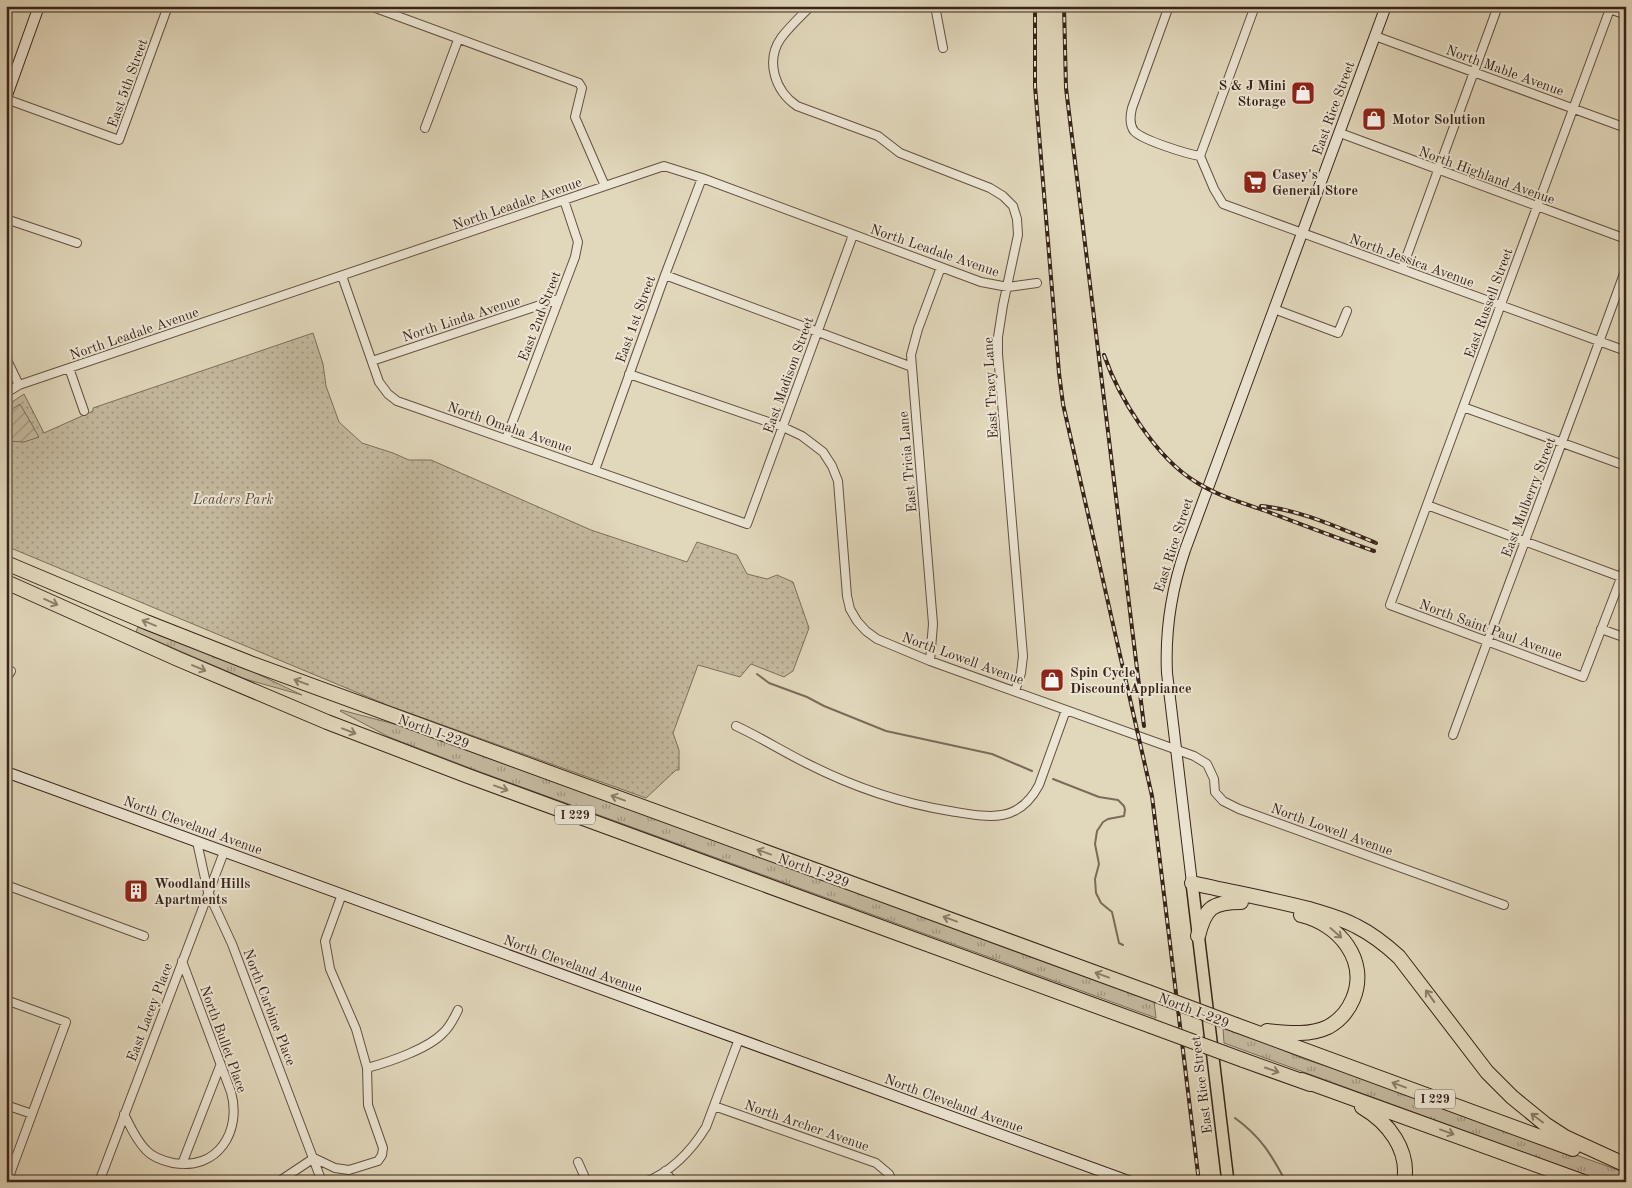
<svg xmlns="http://www.w3.org/2000/svg" width="1632" height="1188" font-family="'Old Standard TT',serif">
<style>
.grass{fill:url(#grass-tufts);stroke:#7e6e5c}
.park{fill:url(#park-dots);stroke:#7e6e5c}
.garden{fill:url(#garden-furrows);stroke:#7e6e5c}
.lines{fill:none;stroke-linecap:round;stroke-linejoin:round}
.stream{stroke:#7b6b59;stroke-width:2}
.street-casing{stroke:#625142;stroke-width:10}
.secondary-casing{stroke:#382419;stroke-width:12}
.primary-casing{stroke:#382419;stroke-width:14}
.highway-casing{stroke:#382419;stroke-width:16}
.street{stroke:#ece5d3;stroke-width:8}
.secondary{stroke:#ece5d3;stroke-width:10}
.primary{stroke:#e1d7bb;stroke-width:11}
.highway{stroke:#e1d7bb;stroke-width:14}
.rail-casing{stroke:#382419;stroke-width:4}
.rail{stroke:#ece5d3;stroke-width:2;stroke-dasharray:5.5;stroke-linecap:butt}
.highway-bridge-casing{stroke:#382419;stroke-width:16;stroke-linecap:butt}
.highway-bridge{stroke:#e1d7bb;stroke-width:14}
.oneway{stroke:#8c7e6a}
.labels{text-anchor:middle;stroke-width:4;stroke-linejoin:round;paint-order:stroke}
.shield{fill:#ece5d3;stroke:#6e5e51;stroke-width:1}
.shield-label{font-size:12px;font-weight:bold;fill:#382419}
.street-label{font-size:14px;fill:#382419;stroke:#ece5d3}
.poi-label{font-size:14px;font-weight:bold;fill:#382419;stroke:#ece5d3;text-anchor:start}
.park-label{font-size:14px;font-style:italic;fill:#5b493a;stroke:#ece5d3}
</style>
<defs>
<pattern id="grass-tufts" width="24" height="20" patternUnits="userSpaceOnUse" patternTransform="scale(1.25)"><rect width="24" height="20" fill="#c4b99f"/><path d="M3 7l-1-3M5 7V3M7 7l1-3M15 17l-1-3M17 17v-4M19 17l1-3" fill="none" stroke="#a09681"/></pattern>
<pattern id="park-dots" width="8" height="8" patternUnits="userSpaceOnUse" patternTransform="scale(1.25)"><rect width="8" height="8" fill="#c4b99f"/><path d="M2 2h.1M6 6h.1" fill="none" stroke="#a09681" stroke-width="1.8" stroke-linecap="round"/></pattern>
<pattern id="garden-furrows" width="10" height="10" patternUnits="userSpaceOnUse" patternTransform="scale(1.25)"><rect width="10" height="10" fill="#c4b99f"/><path d="M-1 1l2-2M0 10L10 0M9 11l2-2" fill="none" stroke="#a09681"/></pattern>
</defs>
<rect width="100%" height="100%" fill="#e1d7bb"/>
<filter id="stains"><feTurbulence type="fractalNoise" baseFrequency=".004" numOctaves="4"/><feColorMatrix values="0 0 0 0 .2 0 0 0 0 .09 0 0 0 0 .02 0 0 0 .5 -.17"/></filter>
<radialGradient id="worn" r=".72"><stop offset=".6" stop-color="#630" stop-opacity="0"/><stop offset="1" stop-color="#630" stop-opacity=".3"/></radialGradient>
<path class="grass" d="M138 627 245 668 302 695 245 679 136 632Z
M341 710 398 725 1154 1001 1156 1018 475 770 389 737 340 711Z
M1223 1028 1254 1038 1304 1059 1357 1076 1626 1173V1182H1605L1224 1043Z"/>
<path class="park" d="M313 333 323 364 326 386 339 422 362 443 393 453 409 460H431L591 530 687 562 697 542 737 555 747 574 767 579 777 575 793 582 809 628 793 671 784 677 751 664 740 677 698 665 673 733 679 750V770H676L646 798 387 705 6 546V406L24 394 44 433 93 411V408Z"/>
<path class="garden" d="M20 404 39 437 24 442 6 441V413Z"/>
<g class="lines">
<path class="stream" d="M757 674 769 683 807 697 824 706 886 731 992 754 1032 771
M1053 779 1099 797 1118 800 1124 806 1125 810 1124 816 1108 819 1103 822 1097 831 1095 844 1099 864 1095 879 1096 893 1101 903 1112 912 1119 943 1123 945
M1235 1118C1261 1137 1271 1154 1286 1182"/>
<g class="street-casing">
<path id="street" d="M370 6 579 83 582 88 575 117 605 186
M811 6C801 16 790 26 781 38 765 61 775 91 797 106L878 136 900 153 990 188 1003 196 1013 206 1017 219 1018 235 1003 305 998 337V354L1023 656 1021 673 1015 691
M935 6 943 48
M1169 6 1132 108C1130 116 1129 124 1134 131 1142 140 1187 154 1200 156L1214 189 1223 204 1626 351
M1602 6 1626 15
M1610 9 1390 605 1583 677 1626 565
M1375 36 1626 128
M6 99 119 140 168 6
M425 128 458 40
M1340 133 1626 239
M1200 156 1255 6
M6 219 77 243
M1402 269 1498 6
M665 275 912 367
M342 276 379 382 388 394 397 401 747 524 853 235
M1274 309 1338 333 1347 311
M6 358 19 385
M372 361 558 299
M69 368 84 411
M629 374 783 427 802 436 823 452 832 466 838 481 847 596 850 609 857 621 866 631 877 639 930 661 1194 756 1207 764 1214 779 1215 792 1223 801 1239 809 1504 905
M6 393 19 385 664 166 702 178 981 282 1008 287 1037 283
M1463 407 1626 466
M506 439 575 257 578 242 564 200
M595 470 665 275 702 178
M1427 505 1621 577
M1601 629 1626 638
M930 661 933 624 911 355 918 329 941 267
M6 679 11 671
M736 726C760 737 782 751 806 763 851 786 900 803 950 811 987 817 1018 825 1039 785L1066 710
M1453 735C1510 579 1570 424 1626 268
M197 842 208 892 232 944 322 1182
M6 885 144 936
M6 1000 66 1022 7 1182
M367 1068C389 1062 428 1049 443 1033 450 1027 454 1018 458 1010
M6 1105 32 1114
M714 1106 876 1163 889 1174 892 1182
M124 1114C130 1126 136 1140 146 1150 153 1158 164 1161 173 1163 218 1171 242 1131 231 1092L182 961
M578 1162 587 1182
M182 1164 220 1066
M665 1171 673 1182
M99 1182 224 852
M278 1182 314 1158 335 1168 349 1170 378 1161 382 1155 383 1148 368 1105 367 1068 356 1029 330 969 325 941 342 894
M645 1182C671 1172 692 1150 706 1127L739 1039"/>
</g>
<g class="secondary-casing">
<path id="secondary" d="M6 98 39 6
M6 772 1131 1182
M1192 883 1167 673C1165 630 1171 591 1185 550L1386 6"/>
</g>
<g class="primary-casing">
<path id="primary" d="M1192 883 1228 1182"/>
</g>
<g class="highway-casing">
<path id="highway" d="M6 563 146 622 250 663 1148 992
M6 582 178 659 327 722 468 776 1151 1026
M1192 883C1231 892 1270 899 1309 909 1325 914 1341 918 1356 926 1372 934 1386 945 1399 957L1487 1072 1512 1097 1545 1124 1565 1137 1626 1165
M1198 936C1205 908 1212 902 1241 902
M1236 1025 1573 1149
M1267 1031C1287 1033 1309 1036 1328 1027 1339 1021 1348 1011 1353 999 1369 960 1339 924 1301 915
M1243 1060 1310 1084
M1302 1080 1584 1182
M1362 1107C1388 1122 1410 1150 1404 1182"/>
</g>
<use href="#street" class="street"/>
<use href="#secondary" class="secondary"/>
<use href="#primary" class="primary"/>
<use href="#highway" class="highway"/>
<g class="rail-casing">
<path id="rail" d="M1035 6V86L1059 373 1063 404 1152 796 1199 1182
M1064 6 1066 88 1144 726
M1104 355C1119 398 1156 458 1196 482 1216 495 1240 502 1263 510 1300 524 1337 538 1374 551
M1261 506C1301 510 1339 528 1376 543"/>
</g>
<use href="#rail" class="rail"/>
<g class="highway-bridge-casing">
<path id="highway-bridge" d="M1148 992 1236 1025
M1151 1026 1243 1060"/>
</g>
<use href="#highway-bridge" class="highway-bridge"/>
</g>
<defs><path id="oneway-shaft" d="M-6 0H5M1.5-3L5.5 0L1.5 3" fill="none" stroke-width="1.6" stroke-linecap="round" stroke-linejoin="round" transform="scale(1.25)"/></defs>
<g class="oneway">
<use href="#oneway-shaft" transform="translate(51 602) rotate(24)"/>
<use href="#oneway-shaft" transform="translate(149 623) rotate(-158)"/>
<use href="#oneway-shaft" transform="translate(199 668) rotate(23)"/>
<use href="#oneway-shaft" transform="translate(301 682) rotate(-160)"/>
<use href="#oneway-shaft" transform="translate(349 731) rotate(21)"/>
<use href="#oneway-shaft" transform="translate(501 788) rotate(20)"/>
<use href="#oneway-shaft" transform="translate(618 798) rotate(-160)"/>
<use href="#oneway-shaft" transform="translate(764 852) rotate(-160)"/>
<use href="#oneway-shaft" transform="translate(950 919) rotate(-160)"/>
<use href="#oneway-shaft" transform="translate(1336 933) rotate(41)"/>
<use href="#oneway-shaft" transform="translate(1102 975) rotate(-160)"/>
<use href="#oneway-shaft" transform="translate(1430 996) rotate(-126)"/>
<use href="#oneway-shaft" transform="translate(1272 1070) rotate(19)"/>
<use href="#oneway-shaft" transform="translate(1399 1085) rotate(-160)"/>
<use href="#oneway-shaft" transform="translate(1537 1118) rotate(-143)"/>
<use href="#oneway-shaft" transform="translate(1447 1132) rotate(20)"/>
</g>
<defs>
<g id="shop-square" transform="scale(1.25)"><rect x="-9" y="-9" width="18" height="18" rx="4" fill="#8f2418" stroke="#ece5d3"/><path d="M-5-2.5h2.3a2.7 3.5 0 0 1 5.4 0H5L5.5 6h-11ZM-1.5-2.5h3a1.5 2.3 0 0 0-3 0Z" fill="#fff"/></g>
<g id="supermarket-square" transform="scale(1.25)"><rect x="-9" y="-9" width="18" height="18" rx="4" fill="#8f2418" stroke="#ece5d3"/><path d="M-6-5.5h2.5l.6 2H6L4.5 2H-2.5L-4.4-4H-6ZM-1.5 3.2a1.3 1.3 0 1 0 .1 0ZM3 3.2a1.3 1.3 0 1 0 .1 0Z" fill="#fff"/></g>
<g id="building-square" transform="scale(1.25)"><rect x="-9" y="-9" width="18" height="18" rx="4" fill="#8f2418" stroke="#ece5d3"/><path d="M-4-6H4V6H1V3H-1V6H-4ZM-2.5-4.3h1.7v1.8h-1.7ZM.8-4.3h1.7v1.8H.8ZM-2.5-1h1.7V.8h-1.7ZM.8-1h1.7V.8H.8Z" fill="#fff"/></g>
</defs>
<g fill-rule="evenodd">
<use href="#shop-square" x="1303" y="93"/>
<use href="#shop-square" x="1374" y="119"/>
<use href="#supermarket-square" x="1255" y="182"/>
<use href="#shop-square" x="1052" y="680"/>
<use href="#building-square" x="136" y="891"/>
</g>
<g class="labels">
<g class="shield">
<rect x="555" y="805.5" width="40" height="19" rx="4"/>
<rect x="1415" y="1089.5" width="40" height="19" rx="4"/>
</g>
<g class="shield-label">
<text x="575" y="819">I 229</text>
<text x="1435" y="1103">I 229</text>
</g>
<g class="street-label">
<text transform="translate(1505 70) rotate(20)" y="5">North Mable Avenue</text>
<text transform="translate(127 83) rotate(-70)" y="5">East 5th Street</text>
<text transform="translate(1333 108) rotate(-70)" y="5">East Rice Street</text>
<text transform="translate(1487 175) rotate(20)" y="5">North Highland Avenue</text>
<text transform="translate(517 203) rotate(-19)" y="5">North Leadale Avenue</text>
<text transform="translate(935 250) rotate(19)" y="5">North Leadale Avenue</text>
<text transform="translate(1412 260) rotate(20)" y="5">North Jessica Avenue</text>
<text transform="translate(1488 303) rotate(-70)" y="5">East Russell Street</text>
<text transform="translate(539 316) rotate(-69)" y="5">East 2nd Street</text>
<text transform="translate(461 318) rotate(-18)" y="5">North Linda Avenue</text>
<text transform="translate(635 319) rotate(-70)" y="5">East 1st Street</text>
<text transform="translate(134 333) rotate(-19)" y="5">North Leadale Avenue</text>
<text transform="translate(788 375) rotate(-70)" y="5">East Madison Street</text>
<text transform="translate(990 388) rotate(-93)" y="5">East Tracy Lane</text>
<text transform="translate(510 427) rotate(19)" y="5">North Omaha Avenue</text>
<text transform="translate(907 462) rotate(-95)" y="5">East Tricia Lane</text>
<text transform="translate(1528 497) rotate(-69)" y="5">East Mulberry Street</text>
<text transform="translate(1173 545) rotate(-72)" y="5">East Rice Street</text>
<text transform="translate(1491 629) rotate(20)" y="5">North Saint Paul Avenue</text>
<text transform="translate(963 658) rotate(20)" y="5">North Lowell Avenue</text>
<text transform="translate(434 731) rotate(20)" y="5">North I-229</text>
<text transform="translate(193 825) rotate(20)" y="5">North Cleveland Avenue</text>
<text transform="translate(1332 829) rotate(20)" y="5">North Lowell Avenue</text>
<text transform="translate(814 870) rotate(20)" y="5">North I-229</text>
<text transform="translate(573 964) rotate(20)" y="5">North Cleveland Avenue</text>
<text transform="translate(270 1007) rotate(69)" y="5">North Carbine Place</text>
<text transform="translate(1194 1010) rotate(21)" y="5">North I-229</text>
<text transform="translate(149 1012) rotate(-69)" y="5">East Lacey Place</text>
<text transform="translate(224 1039) rotate(70)" y="5">North Bullet Place</text>
<text transform="translate(1201 1085) rotate(-97)" y="5">East Rice Street</text>
<text transform="translate(954 1103) rotate(20)" y="5">North Cleveland Avenue</text>
<text transform="translate(807 1125) rotate(19)" y="5">North Archer Avenue</text>
</g>
<g class="poi-label">
<text x="1286" y="90" text-anchor="end">S &amp; J Mini<tspan x="1286" dy="16">Storage</tspan></text>
<text x="1392" y="124">Motor Solution</text>
<text x="1272" y="179">Casey's<tspan x="1272" dy="16">General Store</tspan></text>
<text x="1070" y="677">Spin Cycle<tspan x="1070" dy="16">Discount Appliance</tspan></text>
<text x="154" y="888">Woodland Hills<tspan x="154" dy="16">Apartments</tspan></text>
</g>
<g class="park-label">
<text x="233" y="504">Leaders Park</text>
</g>
</g>
<rect width="1632" height="1188" fill="none" stroke="#e1d7bb" stroke-width="25"/>
<rect x="8" y="8" width="1617" height="1173" fill="none" stroke="#382419" stroke-width="2.5"/>
<rect x="12" y="12" width="1607" height="1163" fill="none" stroke="#382419"/>
<rect width="100%" height="100%" filter="url(#stains)"/>
<rect width="100%" height="100%" fill="url(#worn)"/>
</svg>
